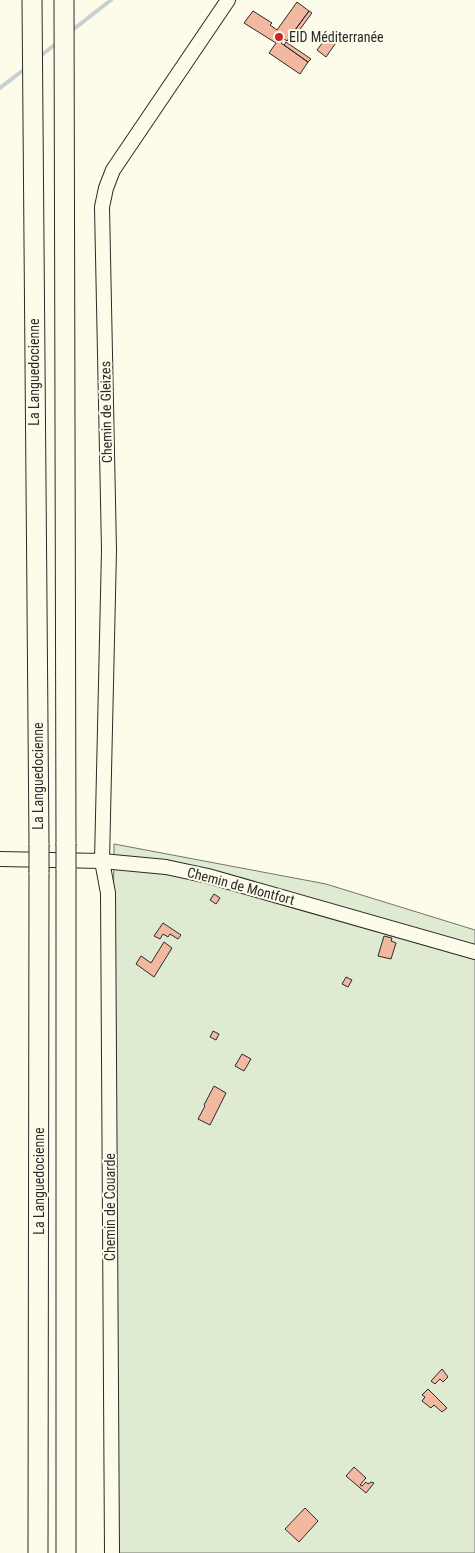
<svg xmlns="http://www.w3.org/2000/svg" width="475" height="1553" font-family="'Roboto Condensed',sans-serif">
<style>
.green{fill:#deebd1;stroke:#74746e}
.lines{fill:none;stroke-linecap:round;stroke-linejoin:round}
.stream{stroke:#c7d0d0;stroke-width:4}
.building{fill:#f2b8a0;stroke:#2b2b2b}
.minor-casing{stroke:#2b2b2b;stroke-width:16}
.highway-casing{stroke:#2b2b2b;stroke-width:21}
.minor{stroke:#fdfbea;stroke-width:14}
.highway{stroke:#fdfbea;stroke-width:19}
.highway-bridge-casing{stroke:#2b2b2b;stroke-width:21;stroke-linecap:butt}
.highway-bridge{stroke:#fdfbea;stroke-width:19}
.poi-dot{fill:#c62828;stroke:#fdfbea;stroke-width:2}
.labels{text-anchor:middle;stroke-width:4;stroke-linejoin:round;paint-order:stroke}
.poi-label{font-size:14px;fill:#2b2b2b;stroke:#fdfbea;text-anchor:start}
.street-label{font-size:14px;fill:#2b2b2b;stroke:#fdfbea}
</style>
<rect width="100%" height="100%" fill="#fdfbea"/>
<path class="green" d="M114 844 326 884 475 930V1553H107Z"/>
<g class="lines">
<path class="stream" d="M70 32 111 0
M39 57 57 43
M0 88 26 68"/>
</g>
<path class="building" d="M297 2 309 11 287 41 284 39 281 43 308 62 300 74 269 53 276 43 244 23 253 11 272 23 270 25 277 30Z
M309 11 312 13 295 36 292 34Z
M329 34 338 40 326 57 317 50Z
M286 42 311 59 308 62 284 45Z
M214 894 220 898 216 904 210 900Z
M163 923 181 935 178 939 170 934 168 937 163 934 160 939 154 936Z
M384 936 392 938 391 941 396 943 391 959 378 956Z
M164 942 172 948 154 977 136 964 141 956 151 963Z
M346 977 352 980 348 987 342 984Z
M213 1031 219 1034 216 1040 210 1037Z
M242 1054 251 1059 244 1071 235 1066Z
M214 1086 226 1093 210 1125 198 1119 205 1106 204 1105Z
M442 1369 448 1377 443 1382 440 1379 435 1384 431 1381Z
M428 1389 447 1408 442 1412 434 1405 431 1408 422 1401 425 1397 422 1395Z
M354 1467 366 1478 360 1485 362 1486 366 1482 368 1484 371 1482 374 1483 366 1493 346 1476Z
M305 1508 318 1521 299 1542 285 1529Z"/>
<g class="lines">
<g class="minor-casing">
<path id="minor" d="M0 859 102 861 166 867 208 876 475 952
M112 1553 108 893 102 861 109 550 102 207 106 188 113 170 228 0"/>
</g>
<g class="highway-casing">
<path id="highway" d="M32 0 39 845
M64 0 66 844
M66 868V1553
M38 1553 39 872"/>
</g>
<use href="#minor" class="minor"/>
<use href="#highway" class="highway"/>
<g class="highway-bridge-casing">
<path id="highway-bridge" d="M39 845V872
M66 868V844"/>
</g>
<use href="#highway-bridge" class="highway-bridge"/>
</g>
<circle class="poi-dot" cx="279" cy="37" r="5"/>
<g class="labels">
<g class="poi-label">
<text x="289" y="42">EID Méditerranée</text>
</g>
<g class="street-label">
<text transform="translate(34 372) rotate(-90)" y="5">La Languedocienne</text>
<text transform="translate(106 412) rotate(-91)" y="5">Chemin de Gleizes</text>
<text transform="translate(38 776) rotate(-90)" y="5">La Languedocienne</text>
<text transform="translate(241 886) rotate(15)" y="5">Chemin de Montfort</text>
<text transform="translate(39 1181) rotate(-90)" y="5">La Languedocienne</text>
<text transform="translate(110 1207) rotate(-90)" y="5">Chemin de Couarde</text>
</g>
</g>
</svg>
